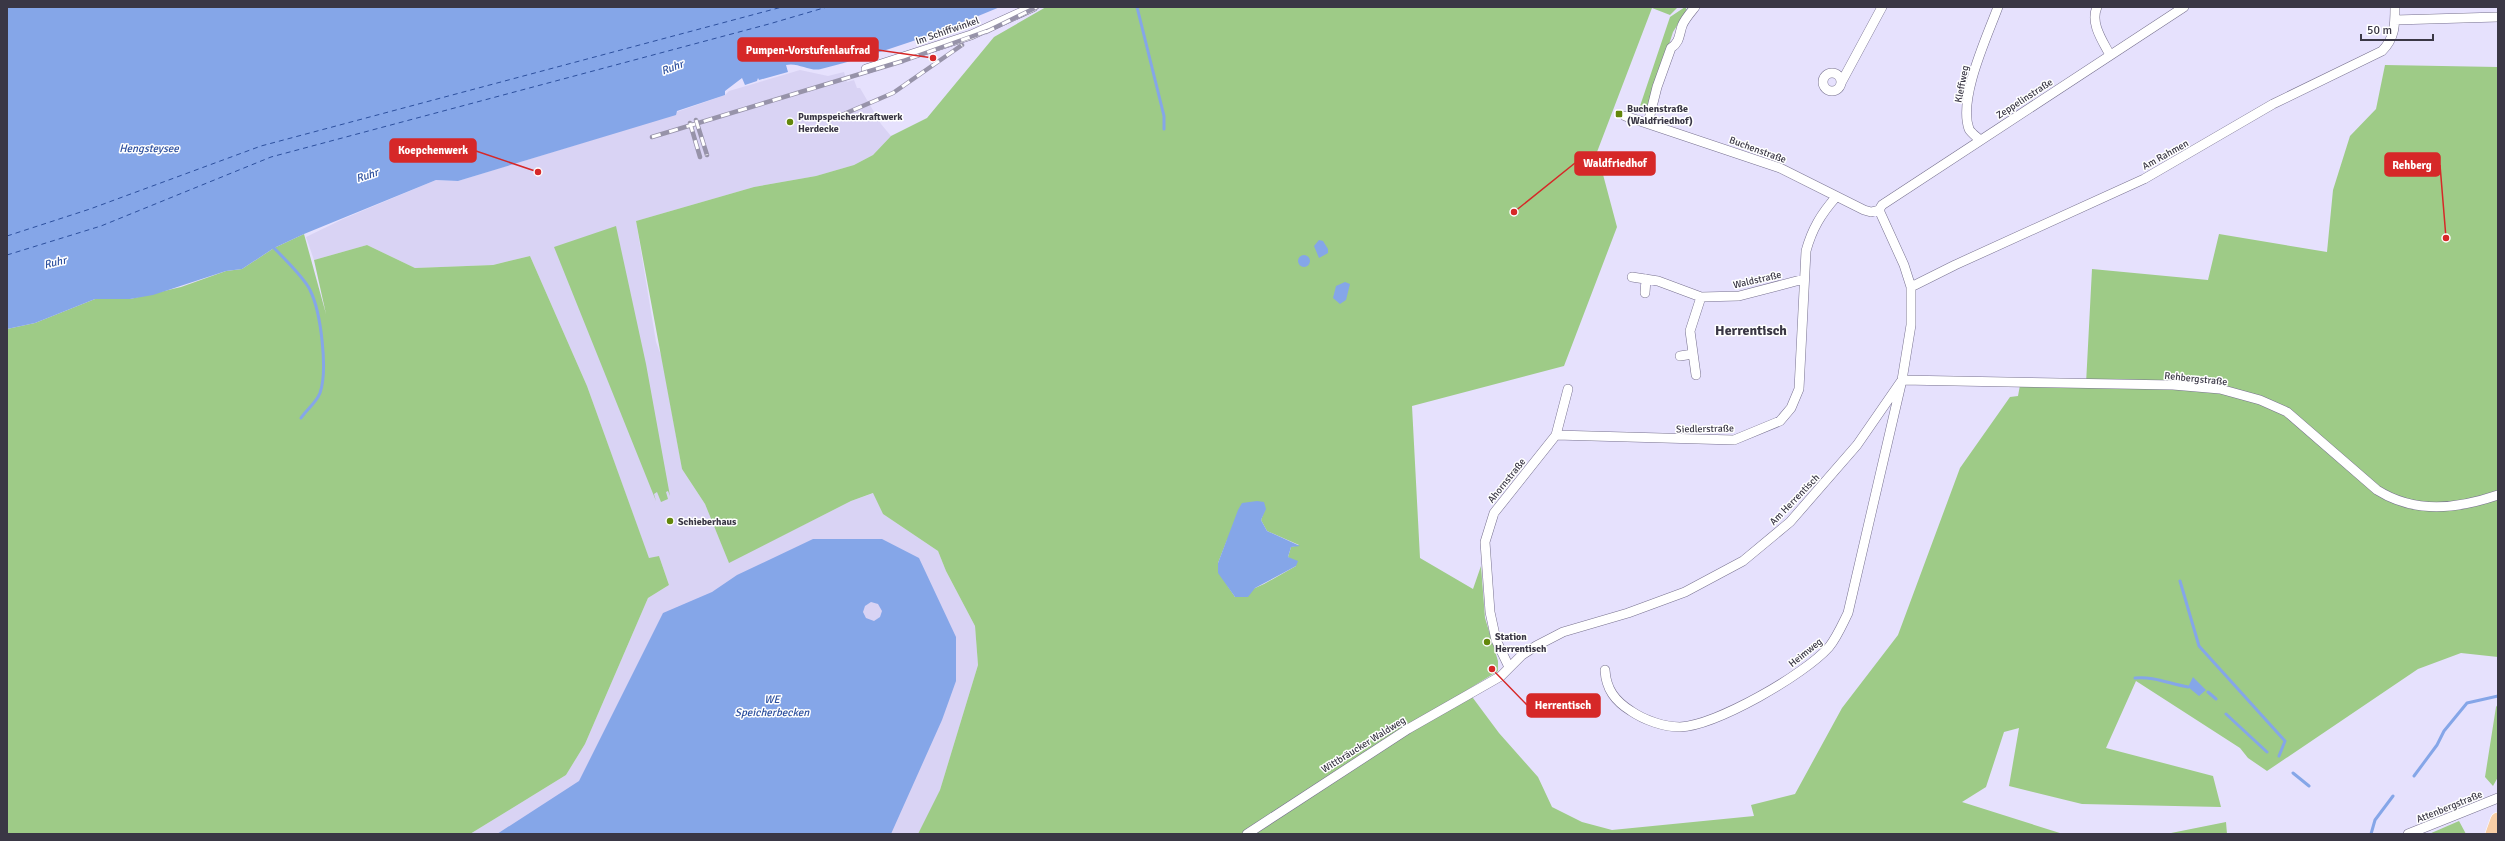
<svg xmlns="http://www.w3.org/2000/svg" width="2505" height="841" font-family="Signika,sans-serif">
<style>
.built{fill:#d9d3f4}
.green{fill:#9ecb87;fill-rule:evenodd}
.water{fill:#85a6e8;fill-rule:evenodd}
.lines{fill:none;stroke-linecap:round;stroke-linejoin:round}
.stream{stroke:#85a6e8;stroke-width:3}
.ferry{stroke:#2d509e;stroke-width:1;stroke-dasharray:5 4;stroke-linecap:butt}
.minor-casing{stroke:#77718f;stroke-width:10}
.primary-casing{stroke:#fff;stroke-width:16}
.minor{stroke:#fff;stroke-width:9}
.primary{stroke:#f8cea6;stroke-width:15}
.rail-casing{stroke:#9793a9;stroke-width:4.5}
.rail{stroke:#fff;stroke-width:3;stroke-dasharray:9;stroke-linecap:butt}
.poi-dot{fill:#63870b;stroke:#fff;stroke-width:1.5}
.labels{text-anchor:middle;stroke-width:3;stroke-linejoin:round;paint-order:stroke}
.street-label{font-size:10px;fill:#3a3745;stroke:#fff}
.poi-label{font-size:10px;font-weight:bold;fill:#3a3745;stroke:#fff;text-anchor:start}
.water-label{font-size:11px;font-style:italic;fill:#2d509e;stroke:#fff}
.district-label{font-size:14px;font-weight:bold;fill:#3a3745;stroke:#fff}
.leader{fill:none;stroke:#d62828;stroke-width:1.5}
.callout-dot{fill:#d62828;stroke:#fff;stroke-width:1.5}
.callout{fill:#d62828;stroke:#d62828;stroke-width:1.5}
.callout-label{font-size:11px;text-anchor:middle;font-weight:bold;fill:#fff}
</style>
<rect width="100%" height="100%" fill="#e6e1fd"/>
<path class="built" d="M800 70 828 76 844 72 847 82 854 80 857 88H860L881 124 891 136 873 155 854 165 816 176 754 187 636 221 656 342 662 358 682 469 705 504 729 562 851 501 874 493 883 514 938 551 946 571 975 626 978 665 940 790 932 810 918 834H470L566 775 585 744 648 598 669 585 659 556 649 559 587 386 530 256 493 265 415 268 367 245 314 260 306 237 343 219 436 180 458 181 634 127 725 95 729 91Z"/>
<path class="green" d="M1046 7H1678L1670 15 1652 8 1597 152 1617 227 1564 366 1412 406 1420 558 1473 589 1481 566 1485 618 1498 661V671L1467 690 1499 733 1538 777 1552 807 1582 822 1612 830 1754 816 1751 805 1795 794 1842 708 1898 635 1960 468 2010 397 2018 396 2020 385 2086 384 2092 269 2208 280 2219 234 2327 252 2333 190 2350 136 2376 109 2385 65 2498 67V657L2461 653 2418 669 2267 771 2248 758 2240 748 2136 681 2106 748 2213 776 2221 807 2082 804 2009 786 2019 728 2004 732 1986 787 1962 802 2063 834H918L940 790 978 665 975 626 946 571 938 551 883 514 873 493 851 501 729 563 705 504 682 469 636 221 754 187 816 176 854 165 873 155 891 136 927 118 994 37ZM1265 509 1261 520 1267 531 1299 545 1291 547 1288 557 1296 566 1264 584 1235 597 1227 585 1218 563 1227 540Z
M1685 7 1687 10 1673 32 1648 109 1642 113 1638 112 1670 17Z
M616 226 646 364 670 496 668 491 666 492 668 499 661 502 657 492 654 494 656 501 554 247Z
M304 234 326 314 314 260 367 245 415 268 493 265 530 256 587 386 649 558 659 556 669 585 648 598 585 744 566 775 470 834H7V329L35 323 95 299H130L181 287 226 271 242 269 274 248Z
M2498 704V777L2493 786 2485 777 2496 707Z
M2459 821 2466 834H2429Z
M2226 822 2227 834H2166Z"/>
<path class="water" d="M7 7H1000C942 31 882 54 821 69 810 72 798 62 786 65L788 72 759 80 758 78 757 81 745 85 742 78 725 91V95L677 111 676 115 458 181 436 180 304 234 274 248 242 269 226 271 153 295 130 299H95L35 323 7 329Z
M1319 240 1323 241 1328 249V253L1319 258 1314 246Z
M1298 261a6 6 0 1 1 12 0a6 6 0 1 1-12 0Z
M1345 282 1350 284 1346 300 1340 304 1333 298 1336 286Z
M1257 501 1264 502 1266 509 1261 520 1267 531 1300 546 1291 547 1288 557 1298 561 1296 566 1255 588 1248 597H1235L1218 573V563L1238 510 1242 503Z
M813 539H882L919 558 956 637V681L942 720 891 834H497L579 781 663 613 712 592 737 575ZM871 602 878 604 882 611 880 617 874 621 866 618 863 612 865 606Z
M2193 677 2206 690 2199 696 2188 687Z"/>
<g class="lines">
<path class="stream" d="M1137 7 1164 116V129
M274 248C283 257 305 279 310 290 321 312 328 370 320 393 316 403 307 409 301 418
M2180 581 2199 646 2285 741 2279 756
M2135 678C2153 676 2170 684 2188 687
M2208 692 2216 699
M2226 714 2267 752
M2293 773 2309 786
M2414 776 2437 745 2444 731 2467 703 2498 696
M2371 834 2375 820 2393 796"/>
<path class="ferry" d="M7 236 90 209 261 146 782 7
M7 255 101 226 271 157 769 24 827 7"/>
<g class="minor-casing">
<path id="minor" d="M2097 7C2090 23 2102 40 2110 55
M2395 20 2498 17
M866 69 971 35 1033 7
M1823 82a9 9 0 1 1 18 0a9 9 0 1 1-18 0Z
M1841 83 1882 7
M1625 116 1780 168 1864 210 1871 212 1879 210
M1648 123 1657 87 1671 48C1680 42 1679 35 1682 26 1684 20 1691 12 1695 7
M1980 140C1977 137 1971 133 1969 129 1958 98 1987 37 1998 7
M1879 210 1882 205 2184 7
M1632 277 1658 281 1701 297 1739 296 1804 279
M1911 287 1955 265 2144 179 2273 104 2382 51C2395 38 2395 25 2395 7
M1645 293 1646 279
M1680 356 1693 354
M1696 375 1690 331 1701 297
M1556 435 1734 440 1780 421 1791 408 1799 389 1806 251C1812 229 1821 214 1836 197
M1509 667 1496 640 1490 612 1485 542 1494 513 1556 435 1568 389
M1605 670C1606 689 1615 701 1631 711 1644 720 1664 727 1680 727 1717 725 1804 675 1829 647 1837 637 1842 625 1848 613L1902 380 2173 385 2220 389 2260 400 2287 412 2377 490C2415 514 2457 509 2498 495
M1247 834 1408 729 1501 676 1522 655 1536 646 1563 632 1628 613 1685 592 1743 561 1790 522 1857 445 1902 380 1911 325V287L1904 265 1879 210
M2408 834 2498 798"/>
</g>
<g class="primary-casing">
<path id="primary" d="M2493 834 2498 820"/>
</g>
<use href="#minor" class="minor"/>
<use href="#primary" class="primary"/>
<g class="rail-casing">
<path id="rail" d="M986 32 1037 7
M837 117 893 93 962 45
M696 120 707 155
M690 123 700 157
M652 137 903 61 990 30"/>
</g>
<use href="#rail" class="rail"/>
</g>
<g class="poi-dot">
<rect x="1615" y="110" width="8" height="8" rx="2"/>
<circle cx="790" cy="122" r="4"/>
<circle cx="670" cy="521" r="4"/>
<circle cx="1487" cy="642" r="4"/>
</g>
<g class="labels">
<g class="street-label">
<text transform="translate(947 30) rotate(-19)" y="4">Im Schiffwinkel</text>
<text transform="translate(1961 84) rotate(-79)" y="4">Kleffweg</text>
<text transform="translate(2024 98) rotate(-33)" y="4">Zeppelinstraße</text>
<text transform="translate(1758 149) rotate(20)" y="4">Buchenstraße</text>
<text transform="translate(2165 154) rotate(-29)" y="4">Am Rahmen</text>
<text transform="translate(1757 279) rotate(-13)" y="4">Waldstraße</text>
<text transform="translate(2196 378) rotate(6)" y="4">Rehbergstraße</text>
<text transform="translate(1705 428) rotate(-1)" y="4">Siedlerstraße</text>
<text transform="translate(1506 480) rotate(-51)" y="4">Ahornstraße</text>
<text transform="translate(1794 499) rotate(-46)" y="4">Am Herrentisch</text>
<text transform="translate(1805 652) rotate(-39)" y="4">Heimweg</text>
<text transform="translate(1363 744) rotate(-32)" y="4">Wittbräucker Waldweg</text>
<text transform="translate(2449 806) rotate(-22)" y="4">Attenbergstraße</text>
</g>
<g class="poi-label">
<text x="1627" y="112">Buchenstraße<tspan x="1627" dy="12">(Waldfriedhof)</tspan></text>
<text x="798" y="120">Pumpspeicherkraftwerk<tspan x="798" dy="12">Herdecke</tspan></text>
<text x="678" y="525">Schieberhaus</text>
<text x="1495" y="640">Station<tspan x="1495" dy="12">Herrentisch</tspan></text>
</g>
<g class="water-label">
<text transform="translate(672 67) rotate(-21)" y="4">Ruhr</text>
<text x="149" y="152">Hengsteysee</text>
<text transform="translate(367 175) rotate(-18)" y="4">Ruhr</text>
<text transform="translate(55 262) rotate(-14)" y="4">Ruhr</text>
<text x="772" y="703">WE<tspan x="772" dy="13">Speicherbecken</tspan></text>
</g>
<g class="district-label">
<text x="1751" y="335">Herrentisch</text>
</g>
</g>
<path class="leader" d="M933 58L878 50M538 172L476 151M1514 212L1575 163M2446 238L2440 165M1492 669L1527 705"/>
<g class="callout-dot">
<circle cx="933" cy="58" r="4"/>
<circle cx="538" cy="172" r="4"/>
<circle cx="1514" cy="212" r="4"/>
<circle cx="2446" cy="238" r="4"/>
<circle cx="1492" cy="669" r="4"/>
</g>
<g class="callout">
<rect x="738" y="38" width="140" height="23" rx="4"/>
<rect x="390" y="139" width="86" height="23" rx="4"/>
<rect x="1575" y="152" width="80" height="23" rx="4"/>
<rect x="2385" y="153" width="55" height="23" rx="4"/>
<rect x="1527" y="694" width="73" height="23" rx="4"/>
</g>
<g class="callout-label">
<text x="808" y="54">Pumpen-Vorstufenlaufrad</text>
<text x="433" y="154">Koepchenwerk</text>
<text x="1615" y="167">Waldfriedhof</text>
<text x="2412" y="169">Rehberg</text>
<text x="1563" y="709">Herrentisch</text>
</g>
<rect width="2505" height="841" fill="none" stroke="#3a3745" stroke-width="16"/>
<path d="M2361 34v6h72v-6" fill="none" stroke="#3a3745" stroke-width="2"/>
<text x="2367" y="34" font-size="12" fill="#3a3745" stroke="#ffffff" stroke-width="3" paint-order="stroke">50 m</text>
</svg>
